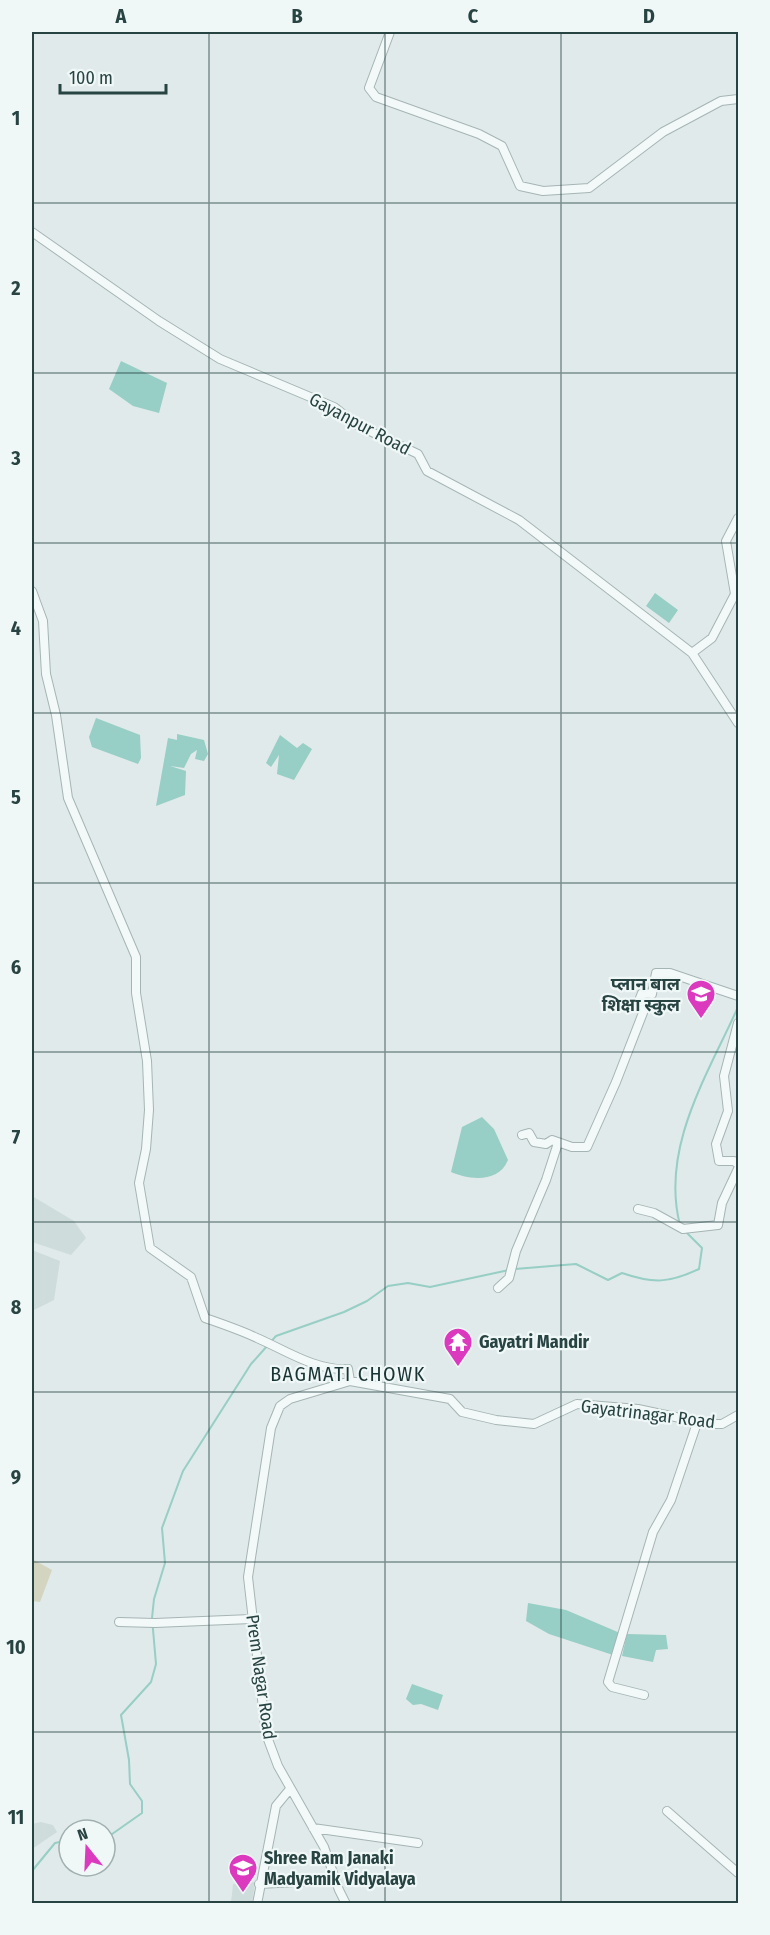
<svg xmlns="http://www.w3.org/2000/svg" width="770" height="1935" font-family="'Fira Sans Condensed','Noto Sans Devanagari',sans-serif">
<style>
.built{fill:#cedcdc}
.green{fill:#d3d5c0}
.water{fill:#97cec5}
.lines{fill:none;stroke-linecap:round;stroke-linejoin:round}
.stream{stroke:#97cec5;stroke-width:2}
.minor-casing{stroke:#a5b5b4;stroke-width:10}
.minor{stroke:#f3f8f8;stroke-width:8}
.grid{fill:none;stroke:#274342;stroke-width:1.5;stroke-opacity:0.55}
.labels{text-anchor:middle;stroke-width:4.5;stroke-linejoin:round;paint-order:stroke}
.street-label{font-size:18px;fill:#274342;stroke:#f0f7f7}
.poi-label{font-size:18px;font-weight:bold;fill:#274342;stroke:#f0f7f7;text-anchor:start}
.neighbourhood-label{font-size:20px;letter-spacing:1.5px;fill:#193434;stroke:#f0f7f7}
.neatline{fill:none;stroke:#274342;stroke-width:2}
.grid-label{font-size:20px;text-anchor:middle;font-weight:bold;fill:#274342}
</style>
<rect width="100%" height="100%" fill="#e0eaea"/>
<path class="built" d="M32 1196 74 1221 86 1238 71 1255 32 1242Z
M32 1250 60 1261 54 1300 32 1311Z
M41 1822 53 1825 57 1832 32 1849V1824Z
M255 1882 252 1903H231L233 1884Z"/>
<path class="green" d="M32 1559 52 1570 40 1602 32 1601Z"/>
<path class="water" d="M121 361 167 383 159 413 133 406 109 389Z
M655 593 678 610 669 623 646 606Z
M96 718 140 735 141 758 138 764 92 747 89 737Z
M177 734 204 740 208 754 204 761 195 759 197 750 191 754 184 768 170 766 186 771 185 795 156 806 168 738 177 740Z
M280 735 297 748 303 743 312 749 294 780 277 774 279 755 271 767 266 763Z
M482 1117 494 1129 508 1160C499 1183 469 1180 451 1172L462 1127Z
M528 1603 566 1610 620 1633 613 1655 549 1634 526 1621Z
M627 1634 666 1635 668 1649 656 1650 653 1662 622 1656Z
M412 1684 443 1695 438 1710 421 1704 413 1705 406 1699Z"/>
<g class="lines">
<path class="stream" d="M680 1225C660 1148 708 1074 738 1007
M515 1269 576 1264 608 1280 622 1273C654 1284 669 1283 699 1269L702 1248 685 1231
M105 1839 142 1813V1801L130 1784 129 1760 121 1715 151 1682 156 1664 152 1618 154 1599 165 1563 162 1528 183 1471 251 1364 276 1336 344 1312 367 1301 388 1286 408 1283 430 1287 509 1270
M32 1871 55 1843 69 1840"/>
<g class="minor-casing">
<path id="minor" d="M390 32 369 88 376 97 479 134 502 146 520 186 543 191 589 188 663 132 721 101 738 99
M32 232 159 321 220 359 334 407 357 425 418 454 427 471 519 520 692 653 738 723
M32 591 43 621 46 674 56 715 68 798 136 957V993L147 1061 149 1110 146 1149 139 1183 150 1248 191 1277 205 1318C222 1324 240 1330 257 1338 285 1350 316 1371 348 1369L350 1381
M692 653 712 638 735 594 726 541 738 518
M738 1023 724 1076 728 1111 716 1144 719 1161H734L738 1164
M522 1135 529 1133 534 1142 546 1144 552 1140 572 1147H587L616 1082 646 1005 640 998 642 993 652 994 656 973H670L738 996
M638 1209 654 1213 683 1229 718 1225 722 1203 738 1169
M498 1288 509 1278 516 1251 546 1180 558 1143
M119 1622 155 1623 251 1619
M644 1695 612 1687 608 1682 653 1532 671 1500 697 1423
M667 1811 738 1873
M313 1828 418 1843
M259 1884 335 1880
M257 1904 276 1806 290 1789
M346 1904 339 1890 324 1847 278 1766 266 1734 248 1577 271 1428 280 1406 290 1399 350 1381 450 1399 462 1412 496 1420 534 1424 577 1404 638 1409 708 1424H722L738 1415"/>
</g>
<use href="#minor" class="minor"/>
</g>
<path class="grid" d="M209 32V1904M385 32V1904M561 32V1904M32 203H738M32 373H738M32 543H738M32 713H738M32 883H738M32 1052H738M32 1222H738M32 1392H738M32 1562H738M32 1732H738"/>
<defs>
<g id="school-pin" transform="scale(1.5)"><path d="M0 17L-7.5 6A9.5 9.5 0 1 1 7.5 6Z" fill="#db39be" stroke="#f0f7f7"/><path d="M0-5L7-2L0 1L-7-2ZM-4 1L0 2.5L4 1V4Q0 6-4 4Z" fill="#fff"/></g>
<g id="temple-pin" transform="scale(1.5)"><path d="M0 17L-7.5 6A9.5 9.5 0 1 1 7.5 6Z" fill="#db39be" stroke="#f0f7f7"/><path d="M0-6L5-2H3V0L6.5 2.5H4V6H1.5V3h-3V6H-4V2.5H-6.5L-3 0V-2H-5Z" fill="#fff"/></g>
</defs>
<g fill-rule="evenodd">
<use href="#school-pin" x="701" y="994"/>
<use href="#temple-pin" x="458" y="1342"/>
<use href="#school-pin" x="243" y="1868"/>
</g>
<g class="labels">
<g class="street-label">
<text transform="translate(360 424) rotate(28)" y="6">Gayanpur Road</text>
<text transform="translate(648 1414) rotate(7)" y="6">Gayatrinagar Road</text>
<text transform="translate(261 1677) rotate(82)" y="6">Prem Nagar Road</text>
</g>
<g class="poi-label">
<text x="680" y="990" text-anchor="end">प्लान बाल<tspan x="680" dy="21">शिक्षा स्कुल</tspan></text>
<text x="479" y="1348">Gayatri Mandir</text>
<text x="264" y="1864">Shree Ram Janaki<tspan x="264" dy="21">Madyamik Vidyalaya</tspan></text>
</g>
<g class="neighbourhood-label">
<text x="348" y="1381">BAGMATI CHOWK</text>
</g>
</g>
<rect width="770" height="1935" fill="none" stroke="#f0f7f7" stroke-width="66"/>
<g transform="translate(87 1848) rotate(342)"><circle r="28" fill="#f0f7f7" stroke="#a0afaf" stroke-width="1.5"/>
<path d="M0-4.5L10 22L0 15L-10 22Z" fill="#db39be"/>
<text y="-9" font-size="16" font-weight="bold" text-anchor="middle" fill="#274342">N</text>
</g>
<path d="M60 84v9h106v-9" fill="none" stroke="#274342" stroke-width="3"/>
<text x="69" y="84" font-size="18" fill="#274342" stroke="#f0f7f7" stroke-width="4.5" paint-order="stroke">100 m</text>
<rect x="33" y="33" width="704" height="1869" class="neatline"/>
<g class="grid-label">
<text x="121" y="23">A</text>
<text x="297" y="23">B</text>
<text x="473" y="23">C</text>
<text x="649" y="23">D</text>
<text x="16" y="125">1</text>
<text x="16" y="295">2</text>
<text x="16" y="465">3</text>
<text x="16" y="635">4</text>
<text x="16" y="804">5</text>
<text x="16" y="974">6</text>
<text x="16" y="1144">7</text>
<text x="16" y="1314">8</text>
<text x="16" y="1484">9</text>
<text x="16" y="1654">10</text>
<text x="16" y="1824">11</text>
</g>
</svg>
